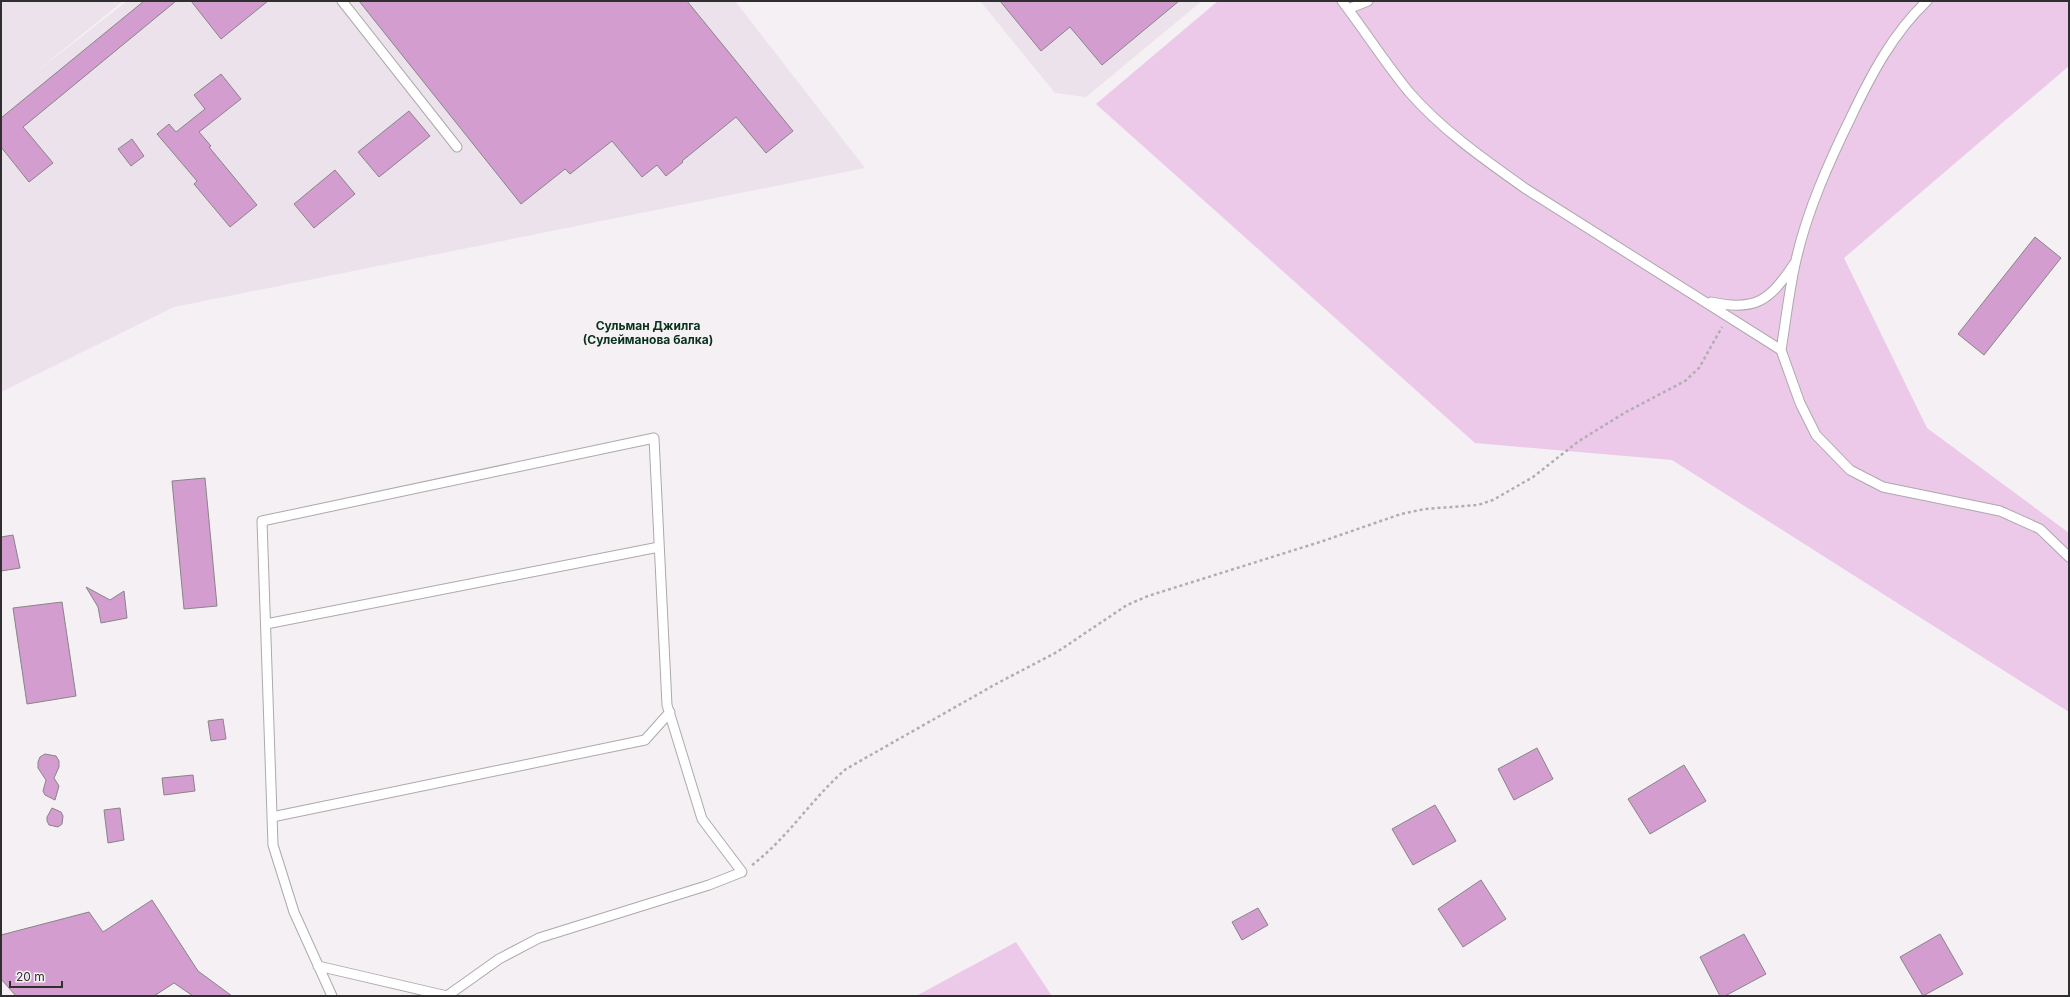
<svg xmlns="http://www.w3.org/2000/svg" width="2070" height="997" font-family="Inter,sans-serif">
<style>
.built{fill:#ece2eb}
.green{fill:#ecc8e9}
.building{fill:#d39ecf;stroke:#888488}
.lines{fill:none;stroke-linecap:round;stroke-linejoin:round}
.service-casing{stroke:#ada9ac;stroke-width:11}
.path{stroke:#b1aeb1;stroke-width:2.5;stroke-dasharray:3 3;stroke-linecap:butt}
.service{stroke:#fff;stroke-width:9}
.labels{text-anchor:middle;stroke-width:4;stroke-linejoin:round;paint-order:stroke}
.neighbourhood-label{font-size:12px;font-weight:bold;fill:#08321d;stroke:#f4f0f3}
</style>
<rect width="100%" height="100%" fill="#f4f0f3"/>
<path class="built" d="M1 1H123L30 77 127 1H735L865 168 174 307 1 392Z
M980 1H1202L1086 97 1055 93Z"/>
<path class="green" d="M1218 1H2069V66L1844 258 1927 428 2069 533V712L1672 460 1475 443 1096 104Z
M1016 942 1052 996H916Z"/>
<path class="building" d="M144 1H176L23 127 53 163 29 182 1 147V118Z
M191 1H268L221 39Z
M359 1H687L793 131 766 153 736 117 682 161 683 162 666 176 657 165 642 177 612 141 570 174 565 169 521 204Z
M1000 1H1179L1102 65 1070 27 1041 51Z
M221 74 241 99 199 132 211 146 209 147 257 205 230 227 194 184 197 181 157 134 169 124 176 132 205 109 194 95Z
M409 111 430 136 379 177 358 152Z
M132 139 144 156 131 166 118 149Z
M335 170 355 194 314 228 294 204Z
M2035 237 2061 258 1984 355 1958 334Z
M205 478 217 606 184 609 172 481Z
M13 535 20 568 1 571V537Z
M86 587 110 600 124 591 127 618 101 623 98 607Z
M62 602 76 696 27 704 13 608Z
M223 719 226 739 211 741 208 721Z
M1537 748 1553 779 1514 800 1498 769Z
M45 754 56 756 59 761V767L54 778 59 786 55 800 45 795 43 791 46 780 38 768V762L40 757Z
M1684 765 1706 801 1650 834 1628 799Z
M193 775 195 791 164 795 162 778Z
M1435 805 1456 841 1413 865 1392 829Z
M52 808 61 812 63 816 62 824 58 827 49 825 47 821V817Z
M120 808 124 840 108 843 104 810Z
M1481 880 1506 919 1463 947 1438 909Z
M152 900 198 971 232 996H193L174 983 154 996H16L1 979V935L89 912 103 932Z
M1258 908 1268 925 1242 940 1232 922Z
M1744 934 1766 974 1725 996H1720L1700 957Z
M1940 934 1963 974 1923 996 1900 957Z"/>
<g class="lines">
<g class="service-casing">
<path id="service" d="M342 1 457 147
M1342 1C1365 31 1385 63 1409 92 1442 130 1485 160 1526 189L1781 350 1800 403 1816 435 1850 470 1883 487 2000 511 2040 529 2069 557
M1348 9 1368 1
M1711 302C1756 312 1770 300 1794 264
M1781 350C1786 320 1789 290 1796 260 1807 211 1829 162 1851 117 1871 75 1893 33 1927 1
M266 624 659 547
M272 817 645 740 670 712
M318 966 447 996
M332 996 294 912 273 845 262 521 654 438 667 705 702 819 742 872 709 885 539 938 499 959 447 996"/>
</g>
<path class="path" d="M752 865C788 838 812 798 846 769L996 684 1057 652 1127 605 1148 596 1323 541 1401 514 1425 509 1478 505 1493 500 1533 477 1579 441 1626 412 1685 381 1699 368 1722 327"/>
<use href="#service" class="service"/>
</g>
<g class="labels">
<g class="neighbourhood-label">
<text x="648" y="330">Сульман Джилга<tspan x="648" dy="14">(Сулейманова балка)</tspan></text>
</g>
</g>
<rect width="2070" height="997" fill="none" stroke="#302f30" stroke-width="4"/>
<path d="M10 981v6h52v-6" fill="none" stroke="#302f30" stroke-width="2"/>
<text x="16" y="981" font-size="12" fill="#302f30" stroke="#f4f0f3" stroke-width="3" paint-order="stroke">20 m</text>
</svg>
